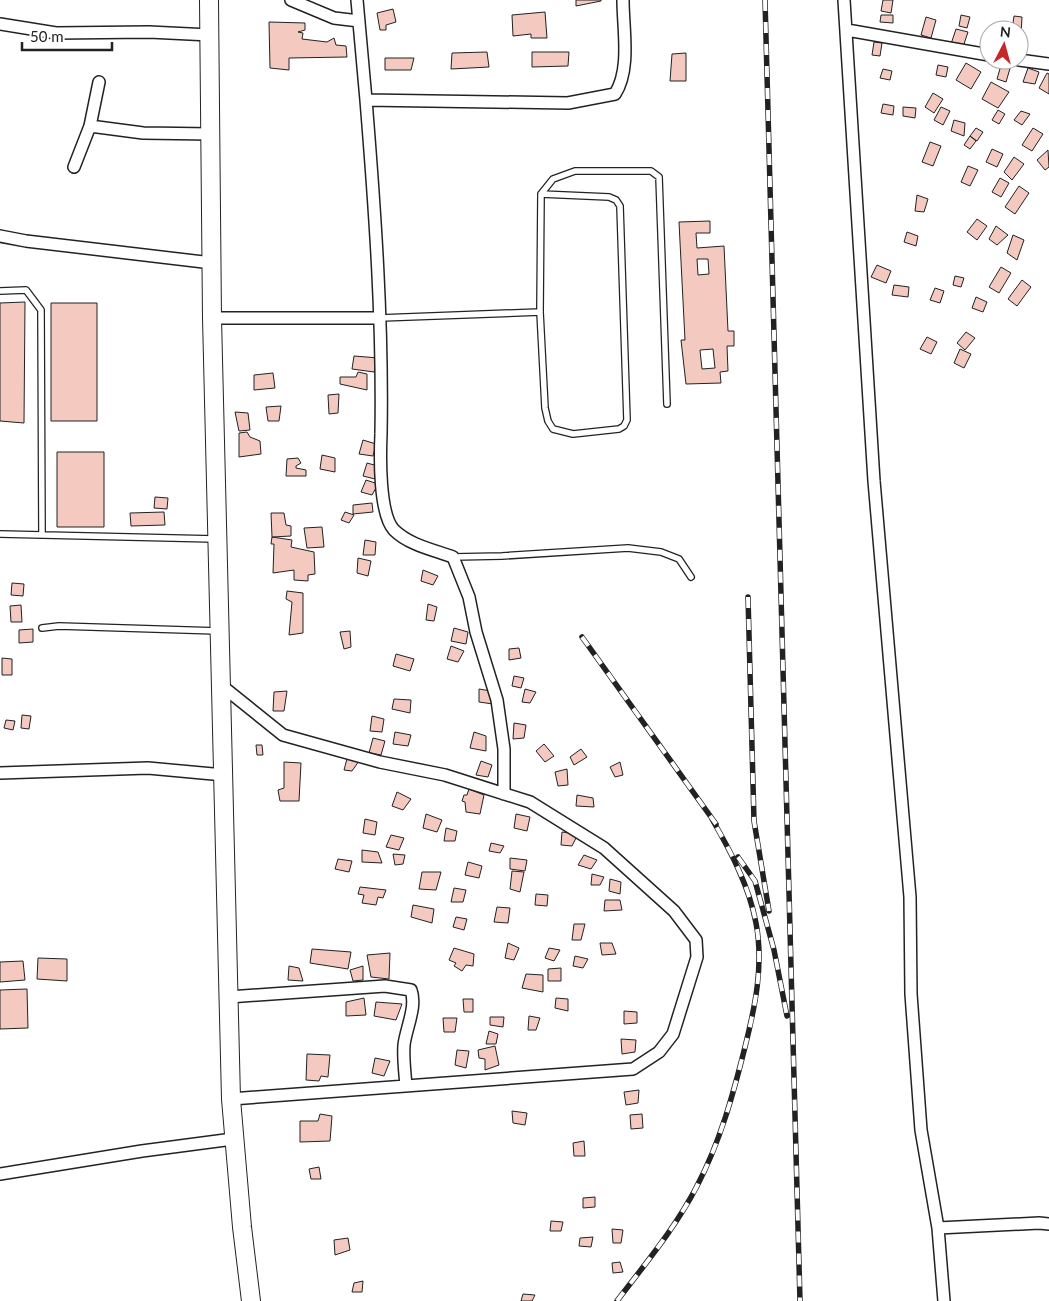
<svg xmlns="http://www.w3.org/2000/svg" width="1049" height="1301" font-family="Lato,sans-serif">
<style>
.building{fill:#f3c9c0;stroke:#222;fill-rule:evenodd}
.lines{fill:none;stroke-linecap:round;stroke-linejoin:round}
.service-casing{stroke:#222;stroke-width:8}
.minor-casing{stroke:#222;stroke-width:14}
.primary-casing{stroke:#222;stroke-width:20}
.service{stroke:#fff;stroke-width:5.5}
.minor{stroke:#fff;stroke-width:11}
.primary{stroke:#fff;stroke-width:18}
.rail-casing{stroke:#222;stroke-width:5.5}
.rail{stroke:#fff;stroke-width:4;stroke-dasharray:11;stroke-linecap:butt}
</style>
<rect width="100%" height="100%" fill="#fff"/>
<path class="building" d="M576 0H601V1L576 6Z
M883 0H893L891 13 881 11Z
M393 9 396 22 386 25V30H380L377 13Z
M545 12 547 38H531V34L513 36 512 15Z
M881 15H893V23L880 22Z
M961 15 970 17 967 28 959 26Z
M1014 16 1022 17 1021 35 1019 30H1012Z
M926 17 936 20 931 38 921 35Z
M269 22 305 23V30L298 32 303 33 302 39 327 42 334 38 336 45 346 46 347 57 289 58V70L270 68Z
M956 29 968 32 963 47 951 44Z
M874 42 882 43 880 56 872 55Z
M487 52 489 67 451 69 452 53Z
M532 52H569L568 66 532 67Z
M686 53V81H670L672 54Z
M385 58H414L411 70H385Z
M1002 62 1011 65 1006 82 997 79Z
M966 63 981 72 971 89 956 80Z
M938 65 948 67 946 77 936 75Z
M1028 68 1039 72 1035 84 1023 82Z
M883 69 892 71 890 80 880 78Z
M1047 73 1049 74V94L1039 88Z
M991 82 1009 92 998 108 982 99Z
M933 93 943 99 934 113 925 107Z
M883 104 894 106 893 115 881 113Z
M903 107 916 108 915 118 903 116Z
M941 107 950 111 943 125 934 120Z
M998 110 1005 114 999 124 992 120Z
M1021 111 1030 114 1022 125 1014 120Z
M954 120 965 123 964 136 951 131Z
M976 128 983 132 977 141 970 136Z
M1033 128 1043 134 1032 151 1022 145Z
M970 136 976 141 970 149 964 145Z
M930 142 941 146 933 166 922 162Z
M992 149 1003 154 997 167 986 162Z
M1048 150 1049 167 1045 170 1037 160Z
M1014 157 1024 164 1012 180 1004 172Z
M968 166 978 170 970 186 961 182Z
M1000 178 1009 183 1001 197 992 192Z
M1019 186 1029 193 1015 214 1005 207Z
M917 195 928 199 924 212 915 211Z
M977 219 987 226 977 240 967 232Z
M710 221V233H696L697 248 724 246 728 331H734V346H727L728 371 720 372 721 383 686 384 681 340H685L679 222ZM697 259H708L709 274 698 275ZM713 349 715 368 702 369 700 350Z
M996 226 1008 235 997 245 989 239Z
M907 232 918 236 916 246 904 242Z
M1013 235 1024 240 1017 260 1007 253Z
M877 265 891 271 886 283 871 277Z
M1001 267 1011 273 999 293 989 287Z
M955 276 964 278 961 287 953 285Z
M1022 280 1031 287 1017 306 1008 299Z
M894 285 909 287 908 297 892 295Z
M935 288 944 291 940 303 930 300Z
M976 297 987 302 983 312 972 308Z
M25 302 24 423 0 421V303Z
M51 303H97V421H51Z
M966 332 975 338 965 350 957 343Z
M927 337 937 342 931 354 920 349Z
M960 349 971 354 964 368 954 363Z
M354 356 379 358 374 372 352 369Z
M358 372 367 374V390L340 384V377H356Z
M273 373 275 388 254 390V375Z
M339 394 338 413 329 414 328 395Z
M281 406 279 421H268L266 407Z
M235 412 248 413 250 430 239 431Z
M247 432 250 437 260 441 261 454 239 457V433Z
M363 440 376 444 373 456 359 454Z
M57 452H104V527H57Z
M322 455 335 458V472L320 469Z
M298 458 301 463 296 466V468L306 470V476H286L287 459Z
M367 463 378 466 375 479 363 476Z
M366 480 378 484 372 495 361 492Z
M155 497 168 498 167 509 154 508Z
M372 503 373 512 353 514V505Z
M164 512 165 525 131 526 130 513Z
M345 512 354 515 349 523 341 520Z
M271 513H284L286 525 291 526V536L272 537Z
M322 527 324 547 307 548 304 528Z
M272 537 292 540 291 547 314 552 315 574 308 575V581L294 580V570L273 573 274 544H271Z
M365 540 376 542 375 555H363Z
M358 558 371 561 368 576 357 573Z
M423 570 438 576 433 585 421 581Z
M12 583 24 584 23 596 11 595Z
M287 591 303 593V633L289 635 292 602 286 599Z
M428 604 437 607 434 621 426 620Z
M21 605 22 622H11L10 606Z
M454 628 468 632 466 644 451 641Z
M33 629V642L19 643V630Z
M350 631 351 647 344 649 340 632Z
M451 646 464 651 458 662 447 659Z
M519 648 521 658 509 660V649Z
M396 654 414 659 410 671 393 666Z
M2 658 12 659V675H2Z
M514 676 524 678 521 688 512 686Z
M479 689 491 691 493 704 479 702Z
M525 689 536 692 530 703 522 702Z
M287 691 284 711H273L274 692Z
M394 699 411 700 410 713 392 709Z
M22 715 31 716 29 729 21 728Z
M372 716 384 719 382 732 370 731Z
M6 720 15 721 13 730 4 728Z
M514 723 526 725 524 738 513 739Z
M395 732 411 735 408 746 393 744Z
M474 732 486 736V751L470 748Z
M373 738 385 741 381 755 369 753Z
M544 744 554 756 545 762 536 751Z
M256 745H262L263 755H257Z
M581 749 587 757 574 765 570 757Z
M348 755 359 761 352 771 344 770Z
M481 761 492 765 488 777 476 775Z
M284 762 301 763 299 801H280L278 790 284 788Z
M620 762 623 775 615 777 610 767Z
M567 769 568 785 558 786 555 772Z
M469 789 484 795 480 814 466 812 465 802 462 801 464 795H467Z
M397 792 411 799 403 810 392 806Z
M577 795 593 798 594 807 576 806Z
M426 814 442 820 437 832 423 828Z
M516 814 530 817 527 831 514 828Z
M365 819 377 822 375 835 363 833Z
M446 828 457 831 455 841H444Z
M562 832 578 834 572 846 561 845Z
M391 835 404 838 399 850 386 847Z
M491 843 504 846 500 853 489 851Z
M362 850 378 852 382 863 362 862Z
M393 854 405 855 403 864 395 865Z
M584 855 597 860 591 869 578 865Z
M510 858 527 860 525 871 510 869Z
M338 859 352 861 349 872 335 869Z
M468 862 482 866 479 878 465 875Z
M512 871 524 872 520 892 510 889Z
M422 872H441L436 890 419 889Z
M592 874 604 877 600 885H591Z
M610 879 621 882 620 894 609 891Z
M360 887 386 890 383 898 378 897 376 905 362 903 364 895 358 894Z
M454 888 466 890 463 902H451Z
M536 894 548 895 547 906 535 905Z
M605 900H620L622 910 604 911Z
M413 905 434 909 432 923 411 917Z
M497 907 510 908 508 923 494 922Z
M456 917 467 919 464 930 453 927Z
M574 924H585L581 940H572Z
M508 943 519 948 514 960 505 958Z
M600 943H612L616 954 602 955Z
M454 948 474 954 473 966 466 965 462 971 454 966 456 963 449 960Z
M549 948 560 950 554 961 545 958Z
M312 949 351 952 348 969 310 963Z
M390 953 389 979 371 977 367 955Z
M575 956 588 959 583 968 573 966Z
M38 958 67 959V981L37 979Z
M23 961 25 980 0 982V962Z
M289 966 299 968 303 981 288 980Z
M363 966V980L353 981 350 970Z
M561 968V981H548V969Z
M526 974 543 975V992L522 988Z
M27 989 28 1028 0 1029V990Z
M364 998 366 1015 346 1016V1002Z
M556 998 568 999V1011L555 1008Z
M463 999H473V1012H464Z
M376 1002 402 1004 396 1020 374 1016Z
M624 1011 637 1012V1023L624 1024Z
M529 1016 540 1018 536 1030H528Z
M490 1017H504L503 1027 490 1025Z
M443 1018H457L455 1032H444Z
M489 1031 498 1034 496 1044H486Z
M621 1039 636 1040 635 1052 622 1054Z
M495 1046 499 1065 485 1070V1059L479 1058 478 1050Z
M457 1050 469 1051 466 1068 455 1065Z
M307 1054 330 1055 328 1077 321 1076 319 1081 306 1080Z
M375 1058 390 1061 384 1076 372 1073Z
M639 1090 638 1103 626 1105 624 1092Z
M512 1111 527 1113 525 1125 513 1123Z
M320 1114 332 1116 330 1141 300 1142V1121H318Z
M642 1114 643 1128 631 1129 630 1115Z
M584 1141 585 1156H574L573 1143Z
M319 1167 321 1179H311L309 1169Z
M595 1197V1207L583 1208V1198Z
M551 1221 563 1222 561 1231H550Z
M612 1229 623 1230 621 1243H613Z
M593 1237 591 1247 579 1246 580 1238Z
M348 1238 350 1250 335 1255 334 1240Z
M620 1262 623 1272 613 1273 612 1263Z
M363 1281 362 1292H352L354 1283Z
M523 1294 535 1295 532 1301H521Z"/>
<g class="lines">
<g class="service-casing">
<path id="service" d="M541 194 609 197 616 200 620 206 627 420 624 426 619 429 573 434 553 429 548 421 545 408 540 312 541 194 553 179 575 171H651L659 177 667 404
M0 291 26 290 41 310 42 535
M380 318 540 312
M0 534 215 539
M453 557 502 556 628 548 661 552 679 559 691 577
M42 628 59 626 218 631"/>
</g>
<g class="minor-casing">
<path id="minor" d="M291 0 334 18 359 21
M357 0 366 100 568 103 615 94C631 69 623 29 623 0
M844 0 874 481 910 897 911 994 921 1130 938 1228 944 1301
M0 24 56 33 149 32 210 35
M847 30 989 55
M1019 60 1049 64
M99 82 90 126 143 133 211 134
M366 100C375 211 383 323 381 434 380 456 379 514 394 530 409 545 434 550 453 557L469 597 476 632 497 700 504 749V794
M74 167 90 126
M0 236 26 241 212 263
M212 318H379
M222 686 283 735 380 762 445 775 530 802 604 848 674 911 696 940 697 957 673 1034 659 1052 633 1069 231 1099
M0 773 148 768 224 775
M229 997 385 986 411 990C417 1007 406 1028 404 1045 403 1059 405 1073 406 1086
M0 1174 142 1151 233 1139
M938 1228 1039 1223 1049 1224"/>
</g>
<g class="primary-casing">
<path id="primary" d="M209 0 212 318 231 1099 242 1227 251 1301"/>
</g>
<use href="#service" class="service"/>
<use href="#minor" class="minor"/>
<use href="#primary" class="primary"/>
<g class="rail-casing">
<path id="rail" d="M765 0 800 1301
M748 597 754 821 769 911
M582 637 716 824
M738 857 755 881 774 950 787 1016
M617 1301C645 1264 676 1227 697 1186 720 1142 733 1095 745 1047 755 1007 764 965 756 923 749 886 731 852 712 819"/>
</g>
<use href="#rail" class="rail"/>
</g>
<g transform="translate(1004 45) rotate(6)"><circle r="24" fill="#ffffff" stroke="#a7a7a7"/>
<path d="M0-4L9 19L0 12L-9 19Z" fill="#c62828"/>
<text y="-8" font-size="14" font-weight="bold" text-anchor="middle" fill="#222222">N</text>
</g>
<path d="M22 42v8h90v-8" fill="none" stroke="#222222" stroke-width="2.5"/>
<text x="30" y="42" font-size="15" fill="#222222" stroke="#ffffff" stroke-width="4" paint-order="stroke">50 m</text>
</svg>
